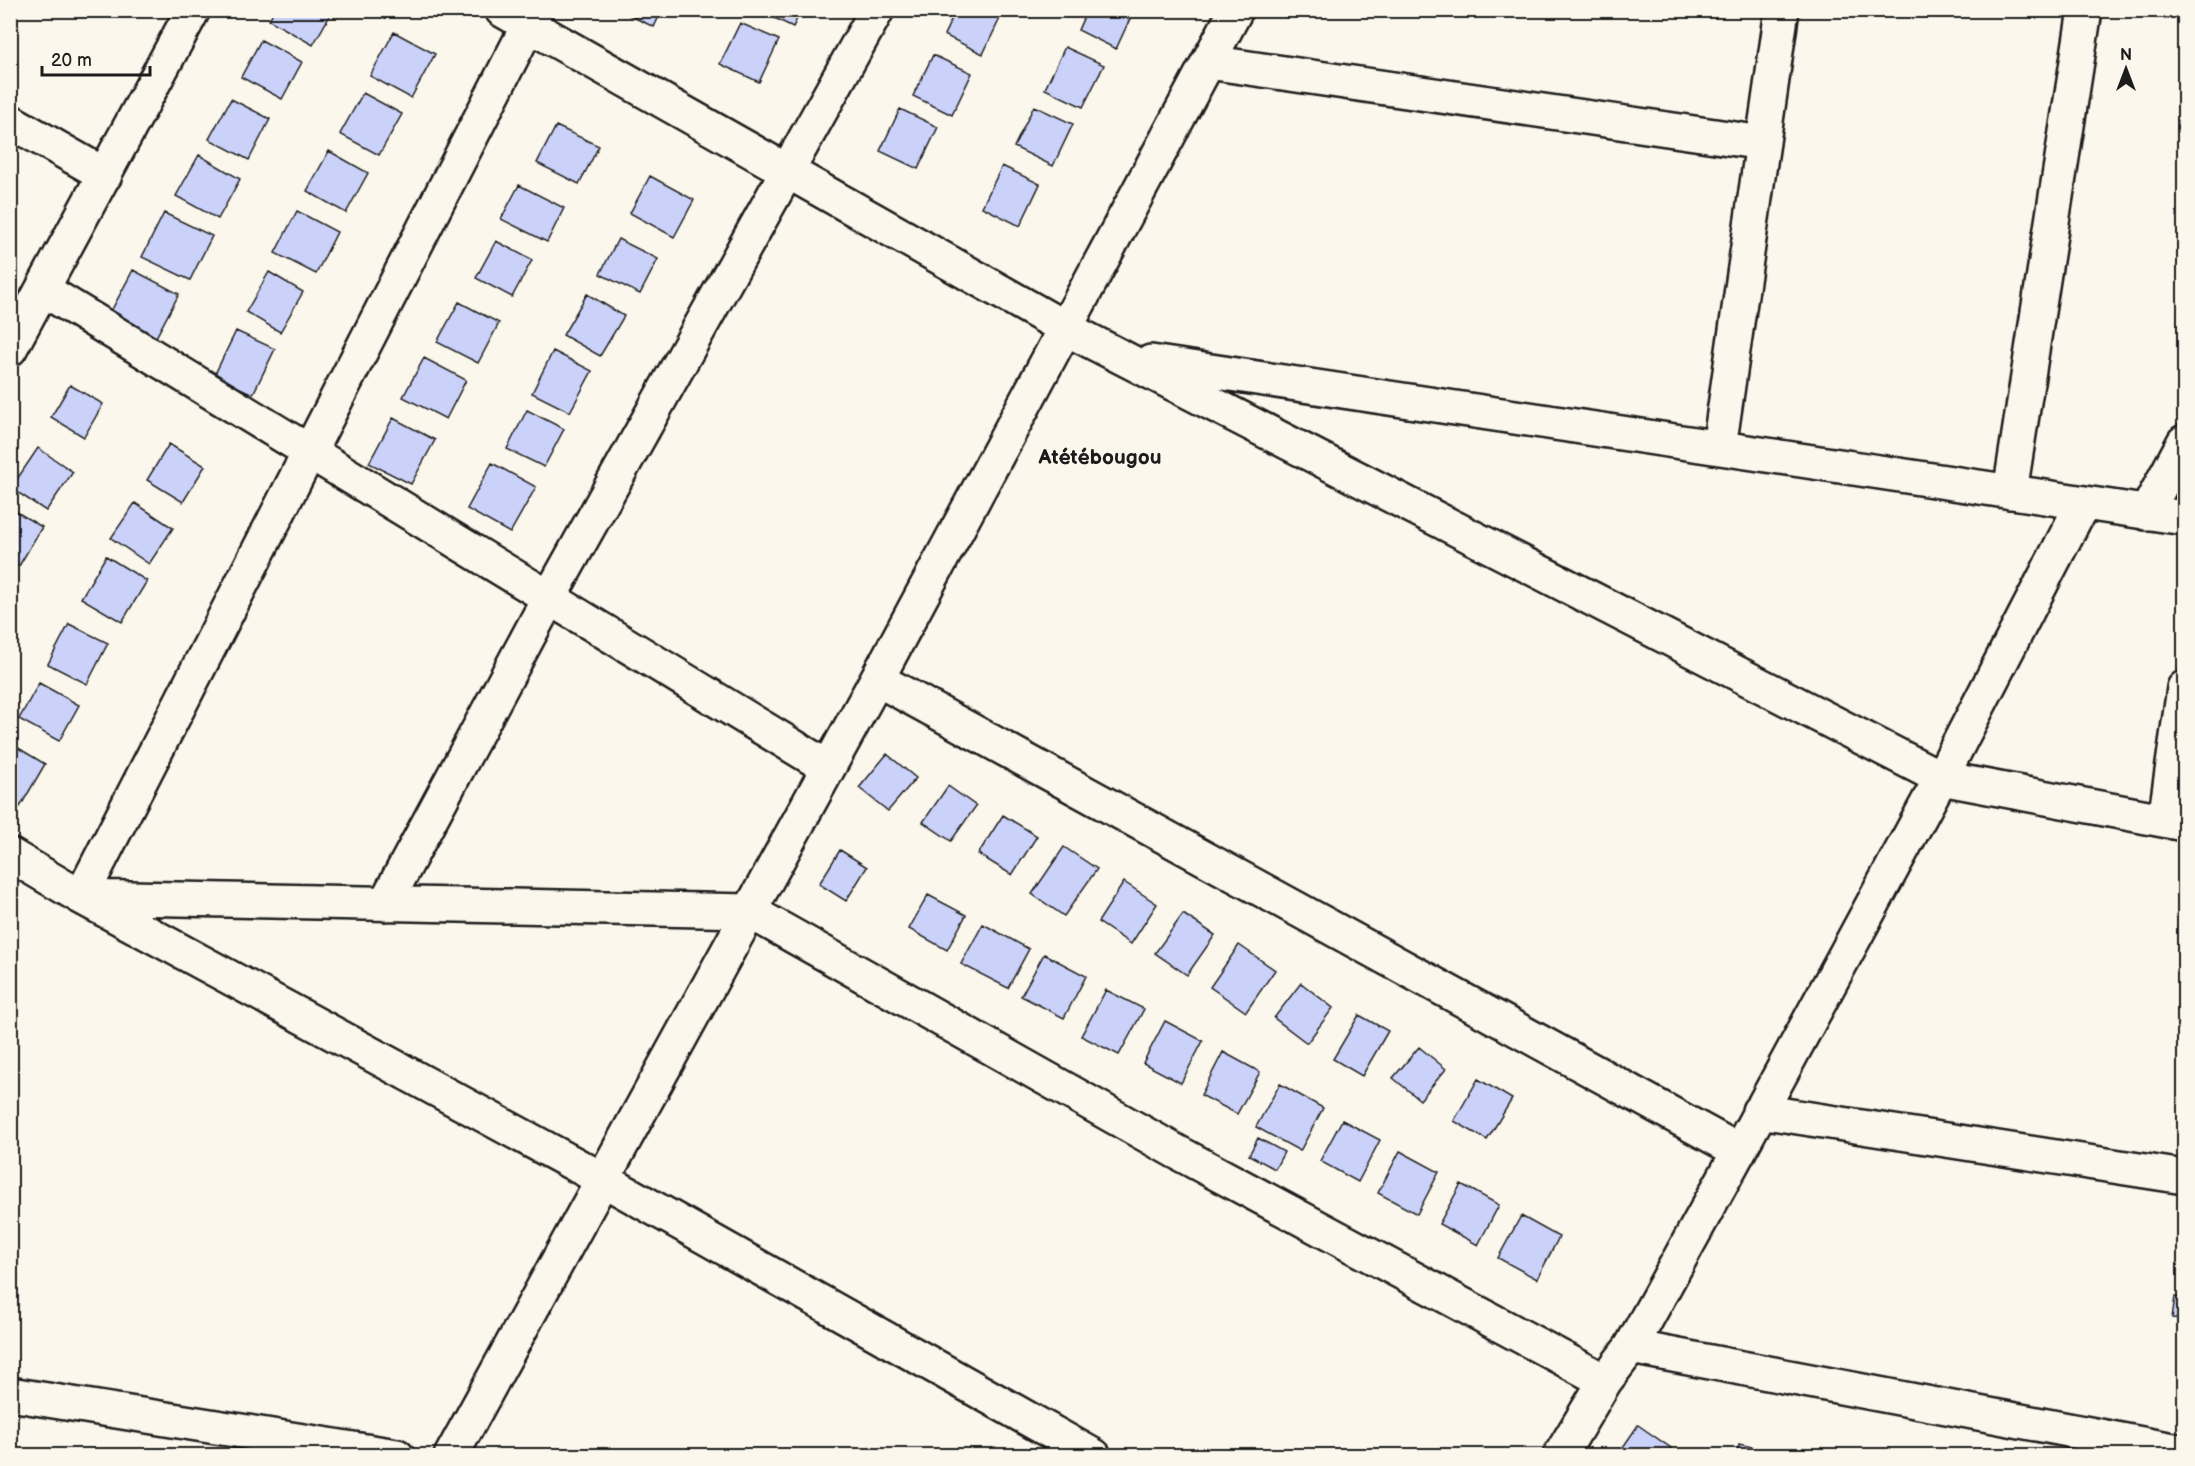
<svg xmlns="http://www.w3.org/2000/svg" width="2195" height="1466" font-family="'Balsamiq Sans',sans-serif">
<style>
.building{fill:#cad2fa;stroke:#1c1c1c;stroke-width:1.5}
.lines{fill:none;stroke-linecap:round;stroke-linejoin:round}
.minor-casing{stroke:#1c1c1c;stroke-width:38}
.minor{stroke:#fbf7ec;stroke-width:33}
.labels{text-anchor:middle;stroke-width:5;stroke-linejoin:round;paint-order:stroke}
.quarter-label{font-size:21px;font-weight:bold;fill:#1c1c1c;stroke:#fbf7ec}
</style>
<rect width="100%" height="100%" fill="#fbf7ec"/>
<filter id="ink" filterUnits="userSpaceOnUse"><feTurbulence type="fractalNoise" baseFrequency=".0167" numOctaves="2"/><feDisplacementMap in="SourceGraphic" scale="12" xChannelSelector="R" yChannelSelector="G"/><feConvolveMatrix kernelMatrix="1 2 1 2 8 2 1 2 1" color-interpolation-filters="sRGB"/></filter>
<g filter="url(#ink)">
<path class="building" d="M274 10H333L313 45 269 20Z
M618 10H662L654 27Z
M758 10H801L793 27Z
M956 10 1003 12 983 54 944 35Z
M1087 10H1134L1116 49 1078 30Z
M740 23 779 40 759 82 720 64Z
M394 32 435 54 411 98 370 76Z
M261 40 302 62 282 99 241 77Z
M1065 47 1104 65 1083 107 1045 89Z
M933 55 972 73 952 115 913 96Z
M363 93 402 114 379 155 340 134Z
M231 99 270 119 249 160 209 139Z
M1034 106 1073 124 1053 166 1014 147Z
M900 109 938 127 918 169 880 151Z
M556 126 599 146 579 184 537 163Z
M329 151 368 173 346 213 307 191Z
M199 155 240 179 218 219 176 196Z
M1002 166 1040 184 1020 226 982 207Z
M650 176 694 200 674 237 630 213Z
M519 185 564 208 547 242 501 219Z
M297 211 337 232 316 274 275 253Z
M164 213 212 236 190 280 142 257Z
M618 239 658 259 640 294 600 274Z
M496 241 532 260 512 297 476 278Z
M133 270 179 294 154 341 108 317Z
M269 272 303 292 280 332 246 312Z
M587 294 624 316 600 356 563 335Z
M459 302 499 323 478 363 437 342Z
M236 331 275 349 253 394 214 376Z
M553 351 592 371 570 412 532 393Z
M424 358 466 380 446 419 403 397Z
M70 385 103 404 84 437 51 417Z
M527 410 564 429 544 467 507 449Z
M393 418 435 440 411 484 369 463Z
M169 444 205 466 183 502 147 480Z
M38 448 73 472 46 511 11 488Z
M492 463 536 487 510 533 467 509Z
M135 503 173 528 149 564 111 538Z
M10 508 42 527 19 566 10 561Z
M106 556 147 581 122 622 81 598Z
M69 624 108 643 87 684 48 664Z
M39 683 79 705 59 741 19 719Z
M10 743 45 764 20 807 10 801Z
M887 754 916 778 888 811 859 788Z
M948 786 976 806 951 841 923 822Z
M1003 815 1037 836 1012 875 978 854Z
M1064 847 1097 869 1064 916 1032 894Z
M840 850 867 867 846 901 819 884Z
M1124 882 1157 904 1131 944 1098 922Z
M928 895 966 915 947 950 909 929Z
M1183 914 1215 935 1187 975 1155 953Z
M983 924 1029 949 1008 988 961 964Z
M1239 945 1275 970 1246 1012 1210 987Z
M1044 954 1086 976 1064 1018 1021 996Z
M1301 983 1333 1008 1307 1043 1274 1018Z
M1106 990 1144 1009 1119 1055 1081 1036Z
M1359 1015 1388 1031 1362 1076 1333 1059Z
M1165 1021 1203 1041 1181 1083 1143 1063Z
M1419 1047 1446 1069 1420 1100 1393 1078Z
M1223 1052 1260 1072 1237 1114 1201 1095Z
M1478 1079 1512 1099 1487 1140 1454 1121Z
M1280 1084 1323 1108 1300 1151 1256 1127Z
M1342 1120 1380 1140 1358 1182 1320 1161Z
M1258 1138 1284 1152 1275 1169 1249 1155Z
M1400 1151 1439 1172 1417 1214 1378 1193Z
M1461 1184 1499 1205 1478 1245 1439 1224Z
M1521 1216 1559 1237 1537 1279 1498 1258Z
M2175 1297 2184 1298V1319L2172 1318Z
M1638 1425 1671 1448 1665 1456H1617Z
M1739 1444 1774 1452 1773 1456H1737Z"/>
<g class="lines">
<g class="minor-casing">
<path id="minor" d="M502 10 1065 328 1941 778 2184 824
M536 10 81 897 749 911 1175 1151 1605 1381
M1208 62 1763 143
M10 121 105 175
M44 290 827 767
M10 349 193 10
M1151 362 2184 518
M1719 448 1782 10
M2010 492 2085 10
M2146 513 2184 442
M877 679 1739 1151
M2165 820 2184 688
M10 855 81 897 602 1179 1094 1456
M385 904 549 598 877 10
M1759 1111 2184 1177
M1631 1347 2184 1452
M10 1394 397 1456
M451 1456 877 679 1236 10
M1560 1456 1605 1381 1631 1347 1739 1151 1941 778 2083 503"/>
</g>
<use href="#minor" class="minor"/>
</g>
</g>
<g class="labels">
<g class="quarter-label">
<text x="1100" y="464">Atétébougou</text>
</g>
</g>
<rect width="2195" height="1466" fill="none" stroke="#fbf7ec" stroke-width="36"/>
<rect x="18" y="18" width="2159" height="1430" fill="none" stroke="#1c1c1c" stroke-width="2" filter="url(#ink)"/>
<g transform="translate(2126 69)" stroke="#fbf7ec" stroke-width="4.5" paint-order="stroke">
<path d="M0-4.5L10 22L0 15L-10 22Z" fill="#1c1c1c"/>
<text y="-9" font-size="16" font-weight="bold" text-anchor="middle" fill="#1c1c1c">N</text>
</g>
<path d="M42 66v9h108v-9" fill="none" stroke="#1c1c1c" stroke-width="3"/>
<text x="51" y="66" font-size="18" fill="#1c1c1c" stroke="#fbf7ec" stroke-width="4.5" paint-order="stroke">20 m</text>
</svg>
